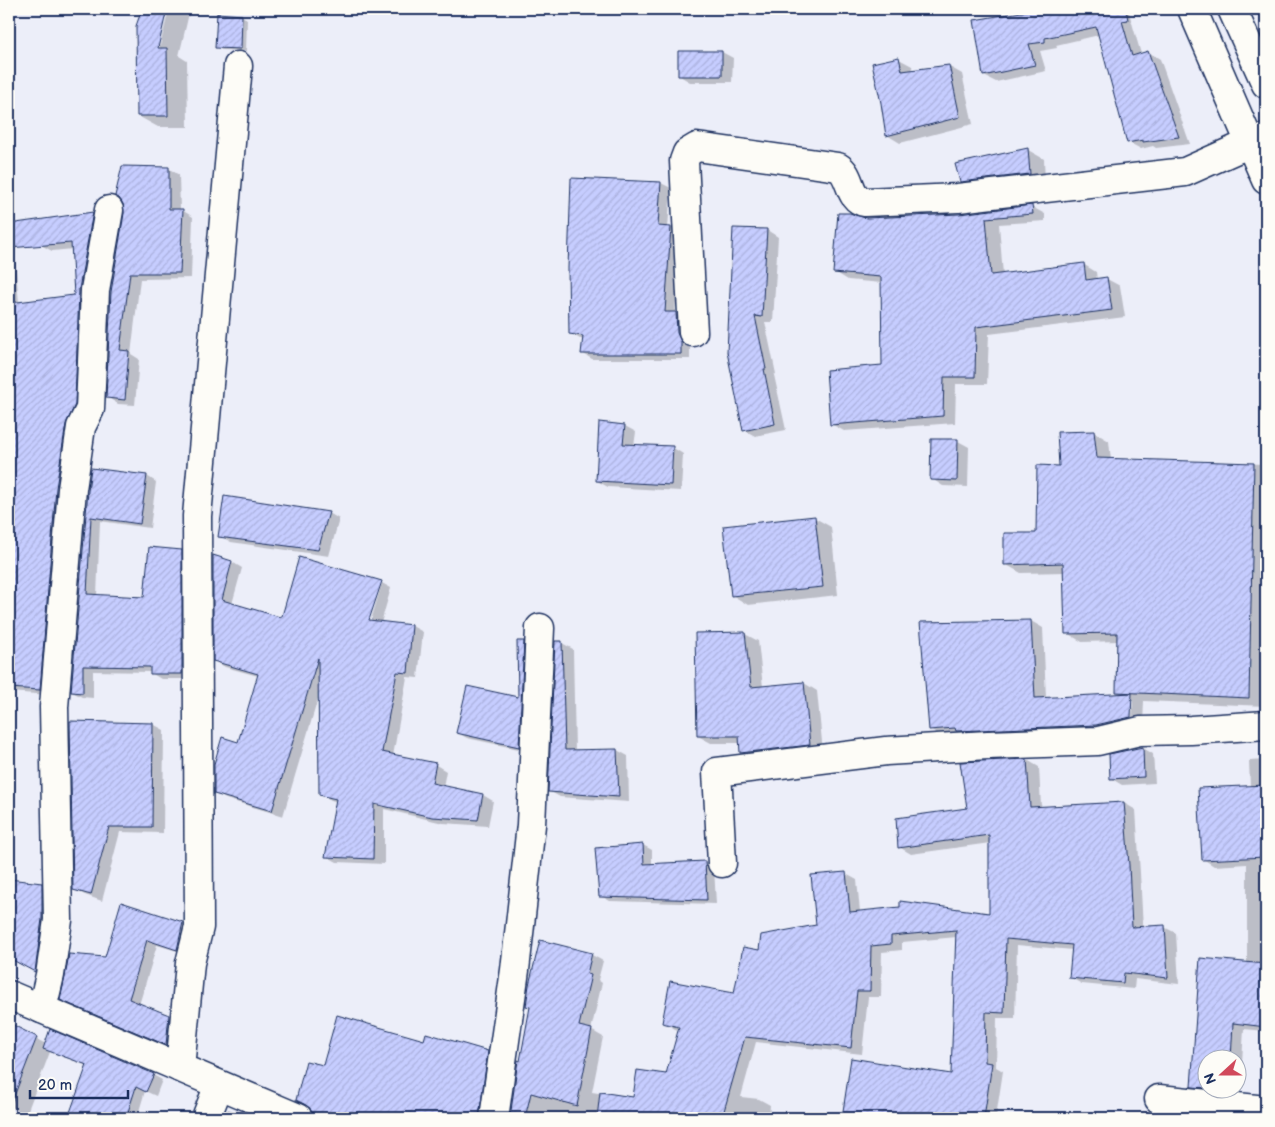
<svg xmlns="http://www.w3.org/2000/svg" width="1275" height="1127" font-family="'Balsamiq Sans',sans-serif">
<style>
.shadow{fill:#0003;fill-rule:evenodd}
.building{fill:url(#building-hatch);stroke:#1b2f5e}
.lines{fill:none;stroke-linecap:round;stroke-linejoin:round}
.street-casing{stroke:#1b2f5e;stroke-width:31}
.secondary-casing{stroke:#1b2f5e;stroke-width:31}
.highway-casing{stroke:#1b2f5e;stroke-width:31}
.street{stroke:#fdfcf7;stroke-width:28}
.secondary{stroke:#fdfcf7;stroke-width:28}
.highway{stroke:#fdfcf7;stroke-width:28}
</style>
<defs>
<pattern id="building-hatch" width="6" height="6" patternUnits="userSpaceOnUse" patternTransform="scale(1.25)"><rect width="6" height="6" fill="#c6cdff"/><path d="M-1 1l2-2M0 6l6-6M5 7l2-2" fill="none" stroke="#aab0dd"/></pattern>
</defs>
<rect width="100%" height="100%" fill="#eceef9"/>
<filter id="ink" filterUnits="userSpaceOnUse"><feTurbulence type="fractalNoise" baseFrequency=".02" numOctaves="2"/><feDisplacementMap in="SourceGraphic" scale="10" xChannelSelector="R" yChannelSelector="G"/><feConvolveMatrix kernelMatrix="1 2 1 2 8 2 1 2 1" color-interpolation-filters="sRGB"/></filter>
<g filter="url(#ink)">
<path class="shadow" d="M143 9H166L155 54H158L169 9H190L179 56 187 61 188 127H158L138 116V26Z
M1042 9H1128L1141 54 1148 52 1160 59 1190 144 1156 148 1153 146 1141 149 1128 142 1099 35 1056 45 1057 48 1040 51 1046 71 996 82 984 76Z
M242 16 247 19 246 51 222 50 217 48Z
M722 52 733 58 732 82H690L680 76Z
M899 59 912 66 913 71 948 66 962 74 973 124 900 143 887 135Z
M1028 150 1044 159 1045 183 977 191 961 181Z
M168 168 179 175 180 210H182L193 217 191 278 140 279 131 354 139 359 135 405 118 404 107 397 112 292Z
M572 179 661 183 671 188 668 228H671L681 234 675 314 686 319 687 339 690 348V359H592L582 353 583 339H580L570 333Z
M1032 207 1045 214V221L999 224 1003 275 1083 264 1096 272 1097 280 1107 279 1120 286 1125 317 989 334 987 384H956L955 423 844 431 831 424 883 366 882 283 848 280 835 272 866 219 959 215Z
M92 214 103 219 50 695 9 692V565H11L9 552V234L13 237 19 303 75 296 73 249 52 251 41 245Z
M734 229 767 230 778 237 773 322H765L776 374 774 375 786 430 755 436 744 430Z
M600 424 625 426 636 432 634 446 672 447 683 454 681 491 608 487 597 481Z
M1094 432 1109 441 1111 460 1266 464V706L1144 701 1143 724 1109 732 942 736 930 729 1031 621 1043 628 1046 698 1123 695 1117 692 1119 641 1082 642 1067 633 1065 572 1021 573 1005 564 1037 535 1060 467ZM1130 700H1133L1132 723H1130Z
M933 440 958 441 969 447 968 487 943 486 932 479Z
M147 476 156 482 150 528 100 521 97 596 145 599 181 551 191 557 192 679H161L151 673V672L93 671V698L82 697 72 692 89 491Z
M329 513 339 519 329 556 231 542 220 536Z
M815 518 831 527 838 595 748 605 732 595Z
M214 557 232 562 242 568 232 604 281 618 381 582 382 583H380L366 626 369 627 382 583 391 588 381 623 412 626 423 632 418 678 407 677 393 756 436 765 446 771 443 787 483 795 493 801 488 826 443 823 384 809V864L337 862 326 856 337 802 331 800 320 794 319 695 283 816 226 799 215 793 239 744 258 676 225 667 215 661Z
M745 634 758 641 763 687 804 683 817 691 823 752 755 760 741 753V743H711L698 736Z
M523 643 533 648 528 751 467 738 458 733 519 698Z
M562 643 573 649 575 751 617 750 628 756 629 802 560 797 549 791Z
M71 722 153 724 164 730 163 833 120 832 102 901 85 895 74 889Z
M1143 748 1153 754 1155 783 1122 785 1112 779Z
M1027 760 1039 767 1041 807 1124 803 1136 810 1140 873 1143 928 1164 927 1176 933 1179 984 1135 979 1134 989 1082 984 1071 978 1073 950 1017 945 1015 1018H997L996 1067 1003 1071 996 1117 999 1118H843L852 1060 952 1075 957 937 902 942V950L882 952 881 997H868L862 1054 756 1042 741 1097 759 1099 770 1105 769 1118H511L519 1062 521 1063 592 955 603 961 598 980 602 983 591 1030 603 1037 592 1092 635 1099 667 1076 679 1030 675 1029 664 1022 735 995 760 952 817 926 846 874 857 880 860 912 990 914V843L911 854 899 847 969 810Z
M1266 760V1031L1244 1029 1240 1096 1204 1092 1192 1086 1247 963V864L1214 866 1203 859 1250 787 1249 761ZM1208 1060H1238V1090H1208Z
M643 845 652 850V865L705 862 714 867 716 904 610 901 601 896 596 849Z
M9 881 41 884 52 890 45 977 9 957Z
M122 903 183 923 193 929 188 954 157 945 139 1005 169 1017 179 1023 176 1049 72 1005 62 999 106 958Z
M9 1025 46 1044 153 1075 162 1080 156 1096 145 1091 137 1118H69L88 1066 50 1052 28 1110 52 1118H21L22 1113 9 1105Z
M425 1041 487 1052 499 1059 490 1118H314L324 1067Z
M228 1109 250 1118H224Z"/>
<path class="building" d="M142 9H167L158 48H167L168 116H137L136 26Z
M1039 9H1126L1128 20 1122 21 1132 56 1148 51 1179 137 1143 142V140L1127 143 1096 27 1045 38V42L1029 44 1035 65 983 76 974 20Z
M217 13 242 15 241 49 215 48Z
M678 51H722V76H678Z
M899 57 902 71 949 65 960 117 886 136 881 103 872 63Z
M1028 148 1030 174 960 182 955 164Z
M122 166 169 167V209H183L180 273H130L120 350 129 351 125 400 106 398 111 292 124 213 123 204 119 198 115 196Z
M571 178 661 182 658 226 671 227 665 312H676L677 333 681 341V354H581L583 336 569 334 568 268Z
M1032 205 1033 214 986 218 991 275 1084 263 1086 280 1107 277 1112 310 976 327 975 377H944L943 416 830 425 826 370 882 365 881 277 833 273 838 213H850L855 215 866 218 959 214Z
M93 212 79 289 75 405 66 424 56 488 40 690 9 688V303L74 295 71 243 9 248V224Z
M733 228 767 229 762 317 755 316 766 369H764L775 424 743 431 727 352Z
M599 422 625 425 623 444 673 446 671 485 596 481Z
M1094 431 1097 458 1254 463 1249 698 1116 692 1117 633 1065 634 1063 563 1004 565V533H1036L1037 465 1059 466 1057 432Z
M931 439H958L957 481 930 480Z
M91 468 147 475 140 524 91 517 87 594 144 597 149 547 182 550V674H150V667L83 666V693L71 692 88 491Z
M224 496 329 512 318 550 218 537Z
M815 516 823 587 731 596 723 526Z
M213 555 232 561 222 600 280 617V616H282L299 557 382 581 369 620 412 625 408 673 397 672 382 752 436 763 432 783 483 794 478 820 432 817 374 804 373 859 325 857 336 799 319 795 318 658 272 811 214 794V764L222 737 238 742 258 674 213 661Z
M1031 620 1035 698 1132 693 1131 717 1096 725 956 731 955 728 929 730 920 622Z
M745 632 751 687 804 682 810 745 740 753 739 736H697L695 633Z
M517 641H524L519 747 456 733 467 686 518 697Z
M555 641H562L565 750 617 749 619 797 548 792Z
M70 721 153 723 152 827H109L91 895 73 890Z
M1143 747 1144 777 1110 779 1109 754Z
M1027 759 1030 807 1124 802 1129 865 1132 927 1165 925 1168 978 1124 973 1123 983 1069 978 1072 945 1006 939 1004 1013 986 1012 985 1062 992 1063 984 1118H842L851 1058 951 1074 956 930 891 936V944L871 946 870 991H857L851 1048 745 1037 722 1118H699L672 1113V1118H597L600 1092 633 1097 637 1070 666 1074 679 1027 662 1023 670 981 734 993 743 947 759 950 761 935 816 925 811 875 846 872 850 912 900 907V901L989 913V835L898 848 896 818 967 808 960 762Z
M1266 785V857L1202 860 1198 788Z
M643 844 644 864 705 861 707 900 599 897 595 848Z
M9 879 42 883V919L35 972 9 958Z
M121 902 183 922 177 950 147 940 129 999 169 1015 166 1045 60 1000 65 977 69 954 105 957Z
M540 940 592 953 587 974 591 975 579 1026 592 1029 577 1106 531 1093 525 1118H510L518 1060 520 1061 530 1007 526 1006 529 985Z
M1200 958 1266 964V1027L1233 1023 1231 1060H1208V1088L1191 1087Z
M337 1015 424 1040 426 1033 488 1051 479 1118H313L310 1108 304 1104 296 1100 306 1061 323 1065Z
M9 1023 37 1037 11 1104H9Z
M50 1029 154 1074 146 1092 136 1087 126 1118H68L87 1065 43 1049Z"/>
<g class="lines">
<g class="street-casing">
<path id="street" d="M1192 9 1266 180
M693 332 684 161 687 153 697 147 838 167C852 175 848 200 865 202L958 198 1185 172 1250 143
M722 863 717 772 886 751 988 745 1098 741 1140 731 1191 730 1266 725
M42 1009 50 975 58 920 54 707 72 489 81 427 90 409 95 290 109 210
M180 1068 190 963 199 927 197 516 238 66
M1159 1099 1266 1110
M206 1118 219 1085
M494 1118 515 970 531 825 540 628"/>
</g>
<g class="secondary-casing">
<path id="secondary" d="M9 995 298 1118"/>
</g>
<g class="highway-casing">
<path id="highway" d="M1232 9 1266 84
M1250 143 1266 137"/>
</g>
<use href="#street" class="street"/>
<use href="#secondary" class="secondary"/>
<use href="#highway" class="highway"/>
</g>
</g>
<rect width="1275" height="1127" fill="none" stroke="#fdfcf7" stroke-width="30"/>
<rect x="15" y="15" width="1245" height="1097" fill="none" stroke="#1b2f5e" stroke-width="2" filter="url(#ink)"/>
<g transform="translate(1222 1074) rotate(249)"><circle r="24" fill="#fdfcf7" stroke="#a3aaba"/>
<path d="M0-4L9 19L0 12L-9 19Z" fill="#d1495b"/>
<text y="-8" font-size="14" font-weight="bold" text-anchor="middle" fill="#1b2f5e">N</text>
</g>
<path d="M30 1090v8h98v-8" fill="none" stroke="#1b2f5e" stroke-width="2.5"/>
<text x="38" y="1090" font-size="15" fill="#1b2f5e" stroke="#fdfcf7" stroke-width="4" paint-order="stroke">20 m</text>
</svg>
